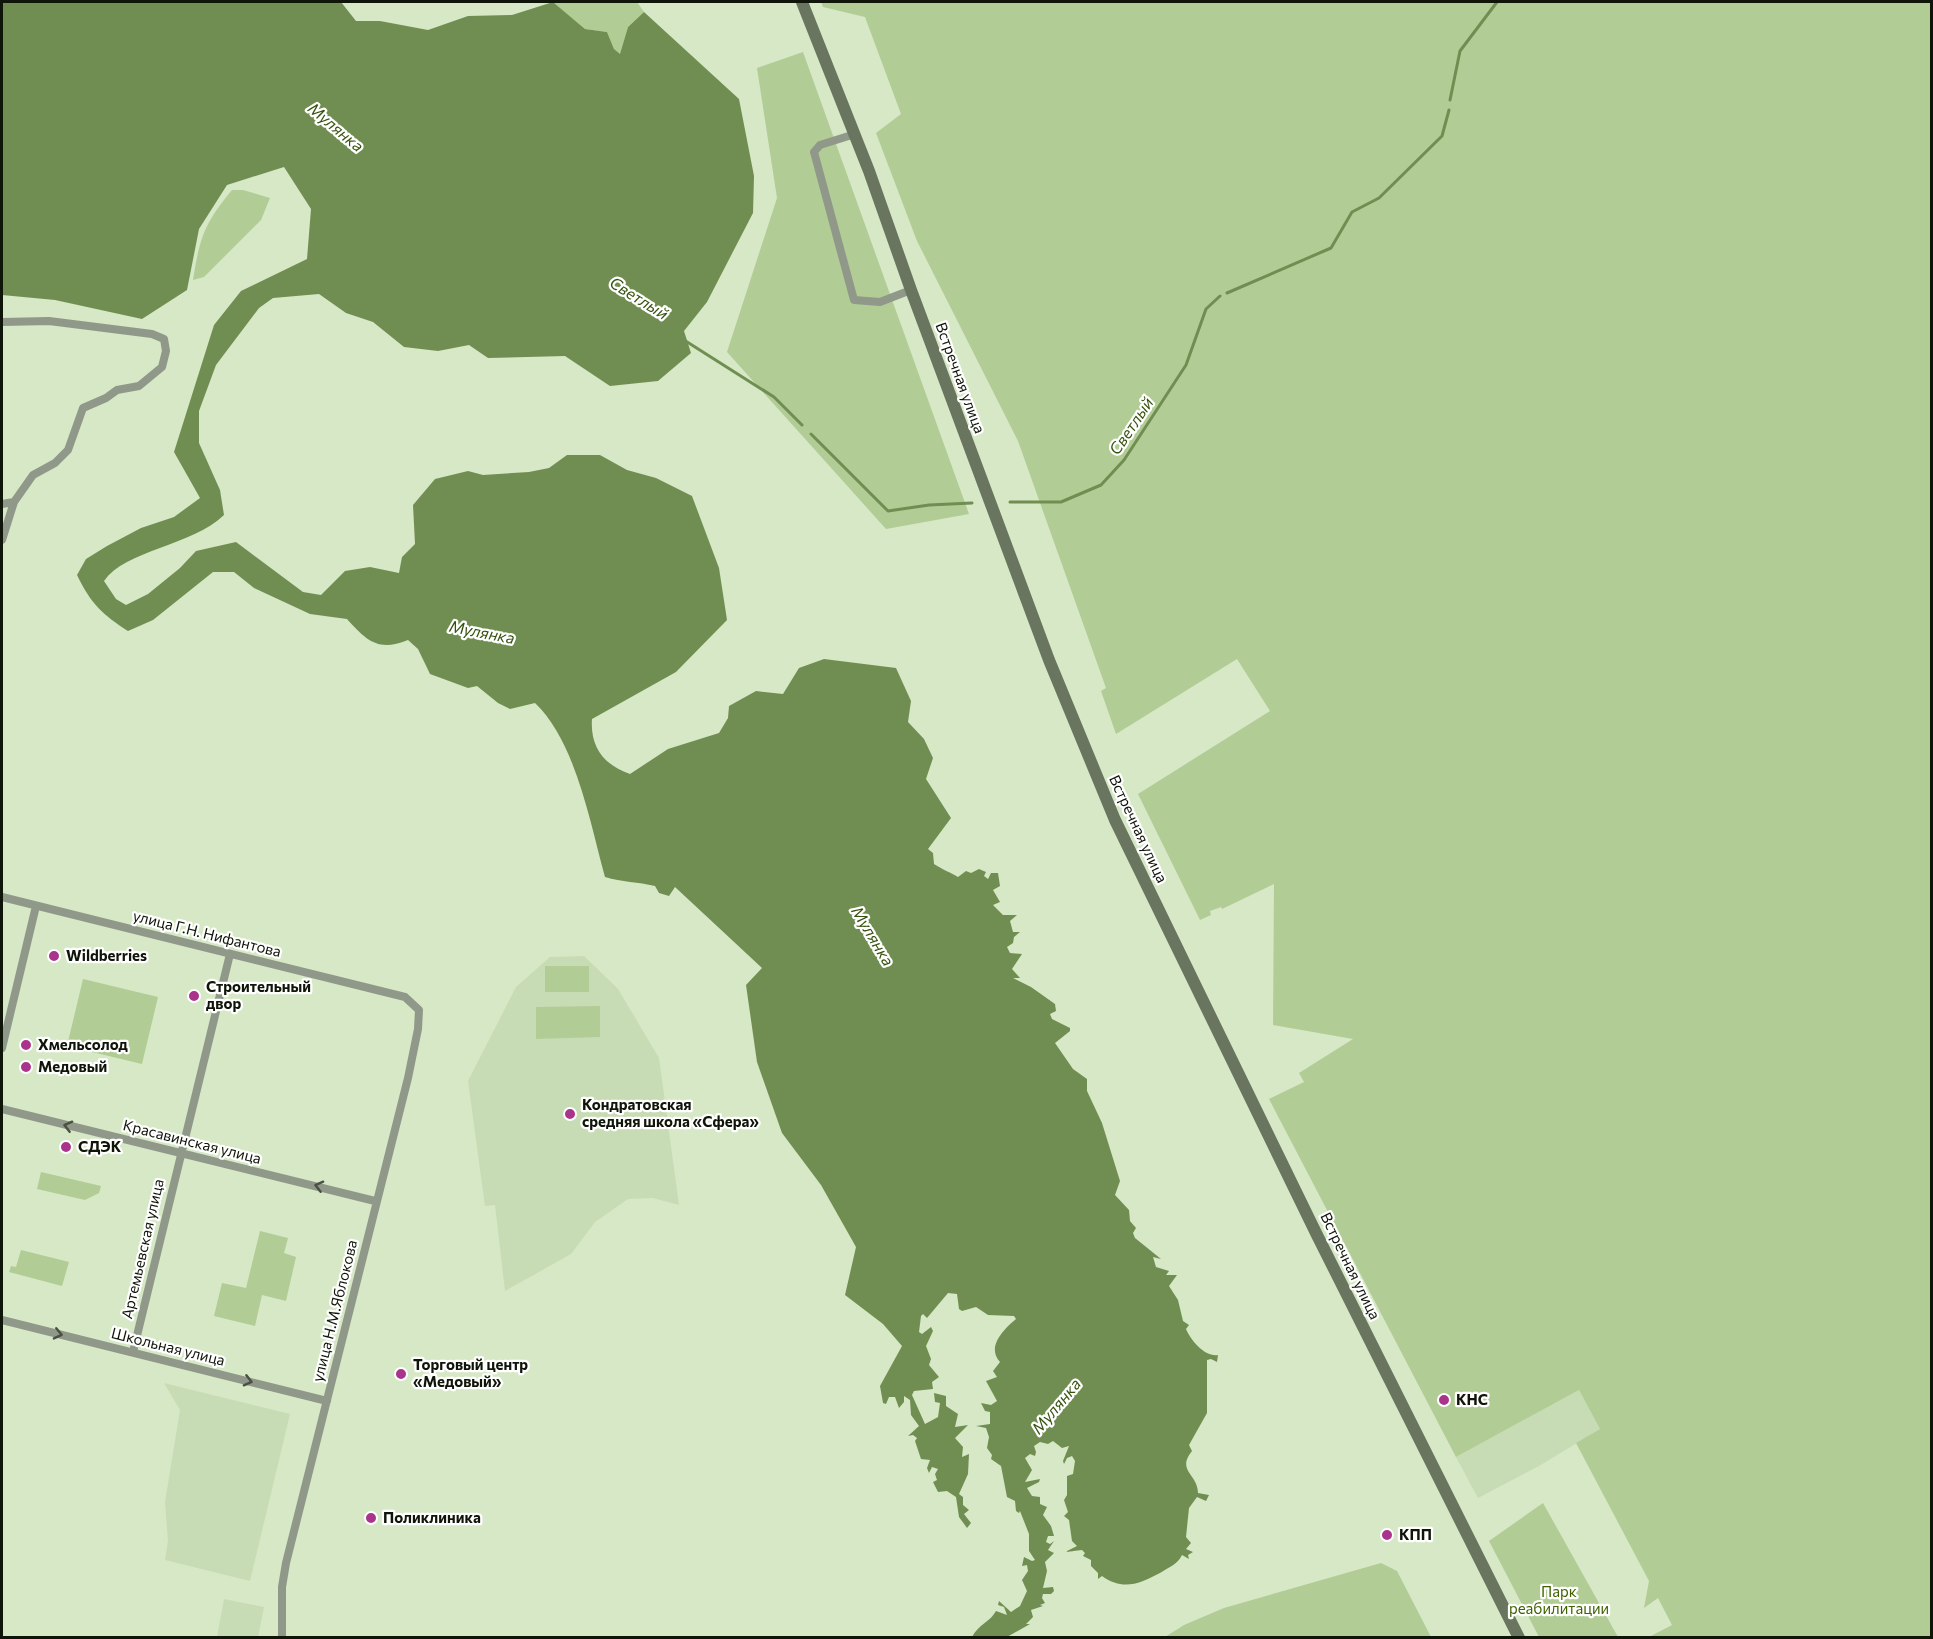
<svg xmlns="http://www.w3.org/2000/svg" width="1933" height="1639" font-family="Commissioner,sans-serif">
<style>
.built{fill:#c7dcb4}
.green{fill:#b2cc96}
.water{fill:#718e52}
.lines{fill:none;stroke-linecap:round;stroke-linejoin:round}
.stream{stroke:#718e52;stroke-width:3}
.minor{stroke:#909889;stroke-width:8}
.secondary{stroke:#6a7560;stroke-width:12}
.oneway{stroke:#4a5043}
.poi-dot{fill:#aa348c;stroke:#fff;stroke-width:2}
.labels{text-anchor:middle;stroke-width:4.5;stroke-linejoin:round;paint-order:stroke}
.street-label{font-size:15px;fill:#101509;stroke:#fff}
.poi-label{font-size:15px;font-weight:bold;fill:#101509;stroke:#fff;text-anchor:start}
.park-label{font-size:15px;fill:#3f6200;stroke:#fff}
.water-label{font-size:16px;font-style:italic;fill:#36510d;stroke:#fff}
</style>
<rect width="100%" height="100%" fill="#d6e8c5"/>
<path class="built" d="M584 956 618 989 659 1058 679 1205 653 1198 628 1199 595 1222 571 1254 505 1291 495 1205 485 1206 468 1081 516 987 550 957Z
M164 1383 290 1414 250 1581 165 1560 168 1541 165 1502 180 1410Z
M1579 1390 1600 1429 1539 1466 1478 1498 1456 1457Z
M224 1599 264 1607 258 1637H217Z"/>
<path class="green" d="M553 2H637L644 12 628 27 620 55 614 49 607 32 585 29Z
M821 2H1931V1637H1649L1672 1625 1658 1598 1644 1608 1649 1581 1576 1443 1600 1429 1579 1390 1456 1457 1269 1099 1304 1082 1299 1073 1353 1039 1273 1025 1274 884 1222 909 1221 907 1210 911 1211 915 1200 920 1138 794 1270 711 1237 659 1116 734 1101 691 1106 688 1018 441 917 241 876 133 901 114 865 17 823 7Z
M803 52 969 514 886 529 727 352 777 198 757 68Z
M232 190H243L270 198 261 220 204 277 193 280C200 237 204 224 232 190Z
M545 966H589V992H545Z
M83 979 158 997 142 1064 67 1046Z
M600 1006V1037L536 1039V1007Z
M41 1172 101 1186 99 1193 85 1200 37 1189Z
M260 1231 288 1238 284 1253 296 1257 286 1301 262 1295 255 1326 214 1316 222 1283 246 1288Z
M21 1250 69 1262 62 1286 9 1272 11 1266 16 1267Z
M1543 1503 1618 1637H1539L1489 1541Z
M1381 1563 1397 1571 1431 1637H1165L1184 1625 1224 1608Z"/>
<path class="water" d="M2 2H341L356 21H380L428 30 468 16 512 15 553 2 585 29 607 32 614 49 620 54 628 27 644 12 739 99 754 176 753 213 707 302 684 331 691 353 658 381 610 386 565 356 488 358 469 345 438 351 404 347 373 322 346 313 319 294 273 298 259 308 216 365 199 411V443L220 490 224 515C192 546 125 550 104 581L116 599 126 605 148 594 180 568 196 551 236 542 303 592 321 595 345 571 370 567 399 573 402 557 415 544 413 505 435 479 468 471 483 475 529 472 549 468 567 455H600L627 470 656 478 692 496 719 568 727 620 676 672 592 719C590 747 604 765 630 774L668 749 719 733 728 718 729 706 756 691 783 694 799 668 824 659 896 668 911 701 908 722 924 739 933 758 926 779 951 818 928 849 933 853 934 864C943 870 950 872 958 877L966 871 971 873 979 869 986 872 984 876 988 879 991 873H998L1000 886 993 890 1000 902 993 905 1003 915H1017L1010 921 1013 932H1020L1014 937 1013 943 1007 947 1010 953 1022 954 1012 969 1020 978H1013L1031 987 1055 1004 1056 1011 1050 1014 1052 1019 1070 1028V1031L1055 1043 1073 1069 1087 1079V1091L1102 1123 1120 1181 1115 1195 1129 1210 1130 1221 1136 1228 1133 1233 1135 1238 1161 1259 1153 1257 1156 1267 1169 1271 1166 1275H1177L1169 1286 1178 1300 1183 1321 1189 1325 1186 1329C1191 1341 1205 1357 1218 1355L1217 1362 1211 1359 1207 1360V1413L1189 1445 1192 1451C1176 1471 1198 1474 1198 1493L1209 1495 1206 1501 1197 1497 1189 1508 1186 1537 1191 1543 1186 1549 1193 1552 1188 1555 1189 1559 1182 1555C1177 1565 1169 1567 1160 1573 1139 1584 1123 1591 1102 1576L1098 1579V1573L1091 1566V1560L1083 1556 1085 1553 1082 1550 1065 1552 1077 1546 1072 1541 1069 1520 1064 1516 1068 1512 1064 1500 1067 1495V1476L1073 1474 1075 1461 1072 1456 1067 1458 1064 1464 1063 1461 1069 1446 1062 1448 1053 1441 1048 1444 1040 1442 1034 1446 1036 1452 1035 1456 1030 1454 1025 1458 1032 1470 1025 1482 1040 1479 1039 1482 1027 1488 1032 1496 1040 1497V1504L1047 1507 1043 1515 1051 1526 1054 1536H1048L1046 1542 1050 1544 1054 1541 1048 1550 1054 1553 1045 1562 1047 1571 1043 1588 1053 1587 1054 1591 1051 1594H1043L1042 1598 1045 1603 1040 1605 1043 1606 1031 1610 1033 1617 1026 1624H1030L1007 1637H972C980 1623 989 1623 996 1611L1007 1615 1004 1607 998 1605 999 1601 1011 1612 1020 1606 1027 1591 1022 1580 1028 1571 1027 1565 1022 1566 1024 1557 1032 1561 1035 1560 1029 1551V1534L1020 1511 1019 1513 1016 1511 1015 1501 1007 1497 1001 1466 991 1459 992 1455 987 1448 989 1437 986 1428 976 1426 990 1424V1412L985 1411 981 1403 991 1405 997 1401 986 1381 997 1377 993 1371 1000 1362C986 1347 1004 1329 1016 1319L1014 1316 988 1315 976 1307 962 1311 959 1309 957 1294 948 1293 927 1318 923 1314 921 1316 919 1332 922 1334 931 1327 933 1331 926 1346 931 1359 929 1365 939 1377 932 1382 933 1389 914 1391 912 1395 925 1424 938 1417 940 1403 935 1402 934 1393 946 1396V1406L958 1414 955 1427 968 1425 955 1438 963 1447 962 1457 969 1454 968 1474 959 1494 963 1497V1505L969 1510 964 1514 971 1523 967 1528 959 1517 956 1497 947 1491 938 1492 933 1482 937 1480 935 1474 938 1469 932 1467 929 1473 927 1468 930 1460 921 1459 915 1441 917 1438 913 1435 908 1436 919 1426 911 1415 910 1400 904 1396V1402L899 1408 895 1397H889L886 1404 883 1403 880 1386 902 1346 883 1324 845 1295 856 1247 821 1185 782 1133 757 1062 746 985 762 968 675 887 669 896 659 893 655 886C638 882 622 882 605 877 590 823 576 742 535 703L510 709 498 703 477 686 468 688 430 674 418 649 408 640C378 652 367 641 347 619L310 614 254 588 234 572H213L153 620 128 631C102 614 91 604 77 575L86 559 107 546 141 528 174 517 200 498 174 452 214 325 241 291 307 259 311 209 284 167 227 185 199 229 187 290 142 319 55 300 2 295Z"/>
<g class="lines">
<path class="stream" d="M1450 100 1460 51 1497 2
M1227 293 1331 248 1352 212 1379 198 1442 136 1449 110
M684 340 774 397 802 425
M811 434 888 511 929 505 972 503
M1010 502H1061L1101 485 1124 460 1186 365 1206 309 1220 296"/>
<path class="minor" d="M855 134 820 145 814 152 854 300 880 302 911 290
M2 322 49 321 152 334 164 339 166 351 162 367 139 386 117 390 106 398 83 408 68 450 55 463 33 475 14 502 2 540
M2 504 14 502
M2 897 405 997 419 1010 418 1029 408 1078 286 1563 282 1587V1638
M2 1048 36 906
M2 1109 375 1201
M2 1320 327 1401
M133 1352 230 954"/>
<path class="secondary" d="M802 2 869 171 911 290 1049 660 1115 820 1317 1235 1519 1638"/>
</g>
<defs><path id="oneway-chevron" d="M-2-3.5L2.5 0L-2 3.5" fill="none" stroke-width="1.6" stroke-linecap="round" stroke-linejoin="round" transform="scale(1.5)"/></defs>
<g class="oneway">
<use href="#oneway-chevron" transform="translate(68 1126) rotate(-166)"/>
<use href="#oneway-chevron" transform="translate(319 1186) rotate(-166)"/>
<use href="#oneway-chevron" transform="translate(58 1334) rotate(13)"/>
<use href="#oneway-chevron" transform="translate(248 1381) rotate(14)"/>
</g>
<g class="poi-dot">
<circle cx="54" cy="956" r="6"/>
<circle cx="194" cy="996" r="6"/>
<circle cx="26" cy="1045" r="6"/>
<circle cx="26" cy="1067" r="6"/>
<circle cx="570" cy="1114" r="6"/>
<circle cx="66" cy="1147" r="6"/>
<circle cx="401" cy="1374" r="6"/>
<circle cx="1444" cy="1400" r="6"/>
<circle cx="371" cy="1518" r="6"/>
<circle cx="1387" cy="1535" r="6"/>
</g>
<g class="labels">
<g class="street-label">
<text transform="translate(960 378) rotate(70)" y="5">Встречная улица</text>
<text transform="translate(1138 829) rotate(65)" y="5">Встречная улица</text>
<text transform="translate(207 934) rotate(14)" y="5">улица Г.Н. Нифантова</text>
<text transform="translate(192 1142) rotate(14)" y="5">Красавинская улица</text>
<text transform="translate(143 1249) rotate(-77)" y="5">Артемьевская улица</text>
<text transform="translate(1350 1266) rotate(64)" y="5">Встречная улица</text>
<text transform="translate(335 1311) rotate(-76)" y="5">улица Н.М.Яблокова</text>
<text transform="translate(168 1347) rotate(14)" y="5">Школьная улица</text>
</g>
<g class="poi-label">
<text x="66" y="961">Wildberries</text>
<text x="206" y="992">Строительный<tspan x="206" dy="17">двор</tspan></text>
<text x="38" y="1050">Хмельсолод</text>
<text x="38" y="1072">Медовый</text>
<text x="582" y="1110">Кондратовская<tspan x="582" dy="17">средняя школа «Сфера»</tspan></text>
<text x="78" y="1152">СДЭК</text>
<text x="413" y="1370">Торговый центр<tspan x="413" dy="17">«Медовый»</tspan></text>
<text x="1456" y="1405">КНС</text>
<text x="383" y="1523">Поликлиника</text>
<text x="1399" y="1540">КПП</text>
</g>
<g class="park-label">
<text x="1559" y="1597">Парк<tspan x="1559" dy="17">реабилитации</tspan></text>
</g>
<g class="water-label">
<text transform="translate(336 127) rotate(40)" y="6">Мулянка</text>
<text transform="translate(639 298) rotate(32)" y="6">Светлый</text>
<text transform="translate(1131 426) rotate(-56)" y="6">Светлый</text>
<text transform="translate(482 632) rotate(11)" y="6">Мулянка</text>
<text transform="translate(873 936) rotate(59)" y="6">Мулянка</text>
<text transform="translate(1056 1406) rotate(-50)" y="6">Мулянка</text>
</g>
</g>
<rect width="1933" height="1639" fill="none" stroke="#101509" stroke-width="6"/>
</svg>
